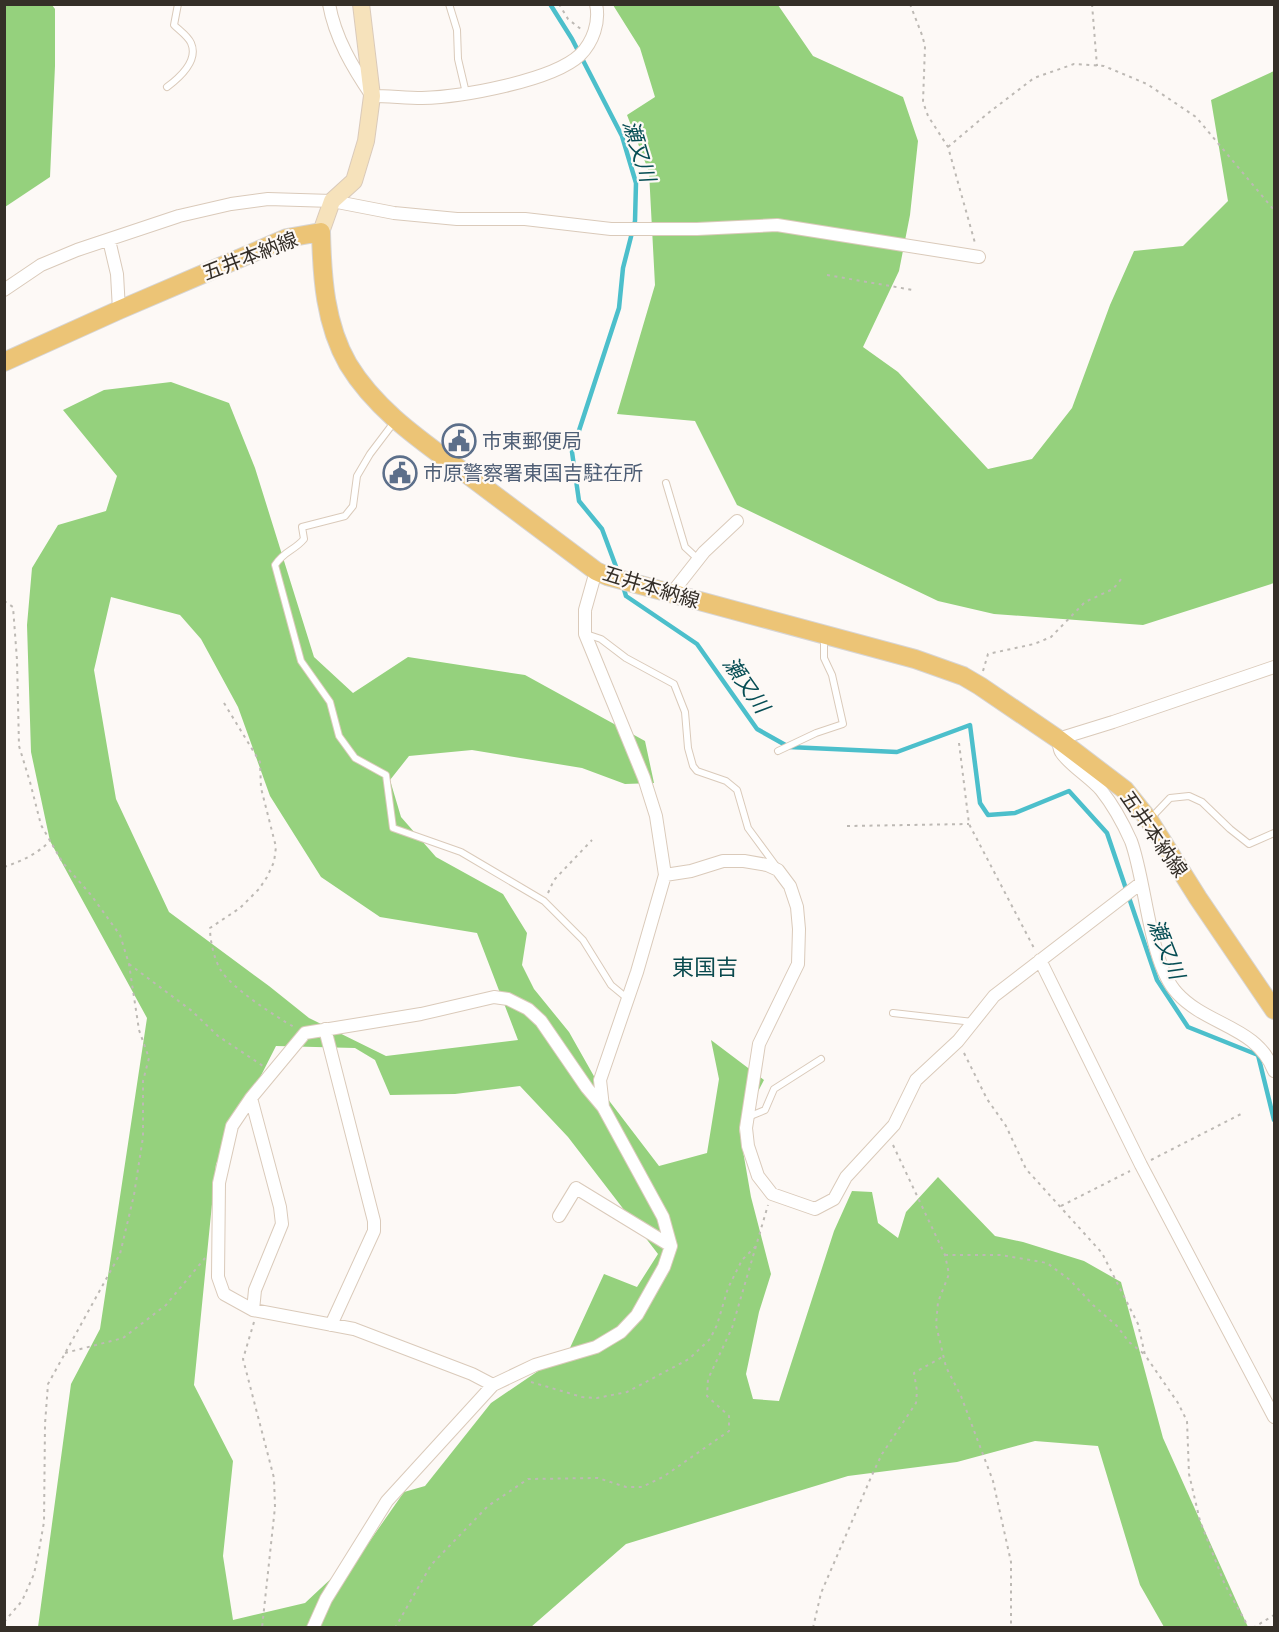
<svg xmlns="http://www.w3.org/2000/svg" width="1279" height="1632" font-family="'Sofia Sans Condensed','Noto Sans JP',sans-serif">
<style>
.forest{fill:#95d17d;fill-rule:evenodd}
.lines{fill:none;stroke-linecap:round;stroke-linejoin:round}
.stream{stroke:#4cbfcb;stroke-width:4.5}
.service-casing{stroke:#dacaba;stroke-width:8}
.minor-casing{stroke:#dacaba;stroke-width:14}
.secondary-casing{stroke:#dacaba;stroke-width:18}
.primary-casing{stroke:#d7d5d4;stroke-width:20}
.path{stroke:#bdb9b4;stroke-width:2;stroke-dasharray:3 4.5;stroke-linecap:butt}
.service{stroke:#fff;stroke-width:6}
.minor{stroke:#fff;stroke-width:12}
.secondary{stroke:#f6e2bb;stroke-width:16}
.primary{stroke:#ecc476;stroke-width:18}
.labels{text-anchor:middle;stroke-width:4.5;stroke-linejoin:round;paint-order:stroke}
.street-label{font-size:20px;fill:#352f28;stroke:#fdf9f6}
.service-label{font-size:20px;fill:#4e5e75;stroke:#fdf9f6;text-anchor:start}
.water-label{font-size:21px;font-style:italic;fill:#064d54;stroke:#fdf9f6}
.quarter-label{font-size:22px;fill:#0a4a4e;stroke:#fdf9f6}
</style>
<rect width="100%" height="100%" fill="#fdf9f6"/>
<path class="forest" d="M5 4 52 5 55 9V66L50 177 5 207Z
M613 5H778L813 56 903 97 918 141 910 215 899 271 863 347 898 372 988 469 1032 459 1072 408 1110 305 1134 251 1183 246 1228 201 1211 100 1274 71V583L1143 625 994 614 938 601 737 505 695 421 617 414 655 285 649 172 627 115 655 97 640 48Z
M171 382 229 403 255 468 314 657 353 693 408 657 525 675 645 741 654 783 625 784 582 768 472 750 409 756 390 780 401 817 436 857 503 894 527 933 522 965 534 989 569 1032 604 1094 659 1166 707 1153 719 1079 711 1040 764 1080 739 1128 751 1197 771 1274 759 1312 746 1374 753 1399 779 1401 834 1231 852 1191 872 1192 878 1223 898 1238 906 1212 938 1177 995 1236 1023 1242 1084 1261 1121 1282 1163 1438 1248 1627H1164L1140 1585 1098 1446 1035 1441 957 1462 848 1476 626 1544 531 1627H38L71 1384 100 1329 147 1018 50 841 31 752 27 625 32 568 58 525 106 511 117 476 63 410 104 390ZM111 597 180 615 201 639 238 707 270 796 321 877 380 917 477 933 518 1040 386 1056 309 1018 269 986 169 912 116 799 94 670ZM276 1046 355 1048 375 1060 390 1095 455 1094 520 1086 568 1137 658 1254 637 1287 604 1274 569 1350 491 1403 425 1486 404 1492 367 1545 305 1603 233 1620 223 1556 233 1461 194 1385 216 1164Z"/>
<g class="lines">
<path class="stream" d="M550 4 572 39 622 136 636 183 635 221 623 268 619 308 572 452 579 501 602 529 618 572
M623 586 626 596 697 644 757 729 789 747 897 752 970 725 980 803 988 815 1015 813 1069 791 1107 833 1157 980 1188 1027 1258 1055 1274 1120"/>
<g class="service-casing">
<path id="service" d="M449 4 457 30 458 59 466 93
M167 87C179 78 199 61 191 43 188 36 179 30 174 25L178 4
M395 421 370 454 357 476 353 506 345 516 302 527 304 539C294 551 285 550 275 565L301 661 330 702 339 736 355 758 386 775 393 828 461 852 544 901 583 940 611 985 628 999
M666 483 685 547 698 559
M586 634 601 639 626 658 674 684 685 712 688 748 693 766 697 771 726 781 737 790 748 828 776 866
M778 751 816 733 843 724 832 675 824 658V635
M1150 819 1170 798 1189 796 1202 802 1230 829 1249 844 1274 833
M893 1013 973 1022
M748 1117 765 1110 774 1089 821 1059"/>
</g>
<g class="minor-casing">
<path id="minor" d="M329 4C335 38 353 68 372 96 389 96 406 98 422 98 461 97 552 81 580 55 593 42 600 22 596 4
M109 240 117 274 119 310
M4 290 41 265 77 250 179 216 231 204 268 199 332 201 394 213 457 219H525L611 229H697L777 225 979 257
M596 571 585 610V634L644 778 656 816 665 875 637 972 600 1080 603 1107
M671 594 704 552 737 521
M1274 667 1113 722 1058 739C1059 743 1059 749 1061 752 1068 764 1091 778 1101 790 1113 805 1123 823 1131 841 1146 881 1149 963 1177 993 1207 1026 1257 1026 1274 1071
M665 875 691 871 723 861H744L767 865 778 870 790 886 797 907 799 929 798 964 759 1044 746 1128 748 1146 758 1176 772 1194 815 1209 834 1199 846 1177 894 1125 916 1080 958 1041 994 996 1141 883
M1040 960 1141 1165 1274 1417
M325 1029 374 1221V1231L331 1325
M251 1098 280 1207 282 1224 255 1290 253 1310
M559 1216 576 1188 671 1246
M313 1628 326 1599 387 1501 493 1385 535 1365 596 1347 621 1332 637 1315 664 1267 671 1246 663 1217 603 1107 587 1088 541 1021 528 1009 508 999 494 997 421 1014 305 1033 251 1098 232 1126 219 1183 218 1277 224 1294 253 1310 354 1329 472 1374 493 1385"/>
</g>
<g class="secondary-casing">
<path id="secondary" d="M321 232 332 201 354 181 366 141 372 96 361 4"/>
</g>
<g class="primary-casing">
<path id="primary" d="M4 362 119 310 287 238 321 232C322 277 325 324 348 364 377 412 425 443 468 475 510 507 553 539 596 571L607 576 915 659 963 676 980 686 1058 739 1125 790 1149 820 1198 898 1274 1010"/>
</g>
<path class="path" d="M559 4 568 19 582 30
M910 4 922 35 925 46 923 102 928 116 948 147 975 243
M1092 4 1097 66
M948 147 987 114 1034 78 1074 64 1104 66 1147 84 1196 117 1274 210
M827 275 913 290
M4 601 13 607 17 660 19 746 30 782 41 825 63 863 91 895 120 935 129 964 139 1030 149 1058 143 1081V1137L134 1195 120 1254 48 1384 45 1424 44 1522 39 1550 34 1574 22 1601 4 1622
M983 671 988 654 1034 644 1051 637 1085 602 1113 589 1122 578
M224 703 260 762 261 788 276 847 274 862 267 877 259 889 240 908 210 928C210 941 214 958 220 969 231 988 275 1016 294 1027
M959 743 969 824 1035 950
M847 826 969 824
M4 867C22 861 37 854 50 841
M548 893 554 880 592 840
M129 964 192 1011 218 1036 263 1066
M964 1053 987 1099 1006 1126 1026 1169 1102 1253 1138 1324 1145 1355 1178 1403 1187 1421 1189 1474 1200 1521 1225 1585 1249 1628
M893 1145 945 1255 949 1274 938 1302 936 1325 946 1367 961 1396 993 1481 1011 1562V1628
M1151 1160 1241 1114
M1061 1206 1130 1171
M945 1255H1001L1047 1263 1070 1280 1093 1305 1117 1326 1129 1342 1144 1354
M254 1322 243 1359 274 1478 275 1507 262 1628
M65 1353 123 1338 166 1305 205 1258
M531 1382 582 1397 597 1398 627 1392 689 1359 710 1339 717 1325 728 1288 742 1260 756 1246
M395 1628 431 1565 488 1506 528 1479 598 1478 626 1487H642L663 1477 729 1431V1416L707 1396 708 1379 732 1328 768 1205
M813 1628 821 1593 872 1475 882 1454 916 1403 917 1391 914 1373 944 1356
M1253 1628 1274 1615"/>
<use href="#service" class="service"/>
<use href="#minor" class="minor"/>
<use href="#secondary" class="secondary"/>
<use href="#primary" class="primary"/>
</g>
<defs>
<g id="civic-ring" transform="scale(1.725)"><circle r="9.5" fill="#fdf9f6" stroke="#5c6f8a" stroke-width="1.5"/><path d="M-.6-6.5H3V-4.5H.6V-3L4-1V1h2V6H-6V1h2V-1L-.6-3ZM-1.2 2.5V6h2.4V2.5Z" fill="#5c6f8a"/></g>
</defs>
<g fill-rule="evenodd">
<use href="#civic-ring" x="459" y="441"/>
<use href="#civic-ring" x="400" y="473"/>
</g>
<g class="labels">
<g class="street-label">
<text transform="translate(250 256) rotate(-21)" y="7">五井本納線</text>
<text transform="translate(651 587) rotate(17)" y="7">五井本納線</text>
<text transform="translate(1154 834) rotate(55)" y="7">五井本納線</text>
</g>
<g class="service-label">
<text x="482" y="448">市東郵便局</text>
<text x="423" y="480">市原警察署東国吉駐在所</text>
</g>
<g class="water-label">
<text transform="translate(639 151) rotate(73)" y="7">瀬又川</text>
<text transform="translate(746 685) rotate(55)" y="7">瀬又川</text>
<text transform="translate(1166 949) rotate(68)" y="7">瀬又川</text>
</g>
<g class="quarter-label">
<text x="705" y="975">東国吉</text>
</g>
</g>
<rect width="1279" height="1632" fill="none" stroke="#352f28" stroke-width="12"/>
</svg>
